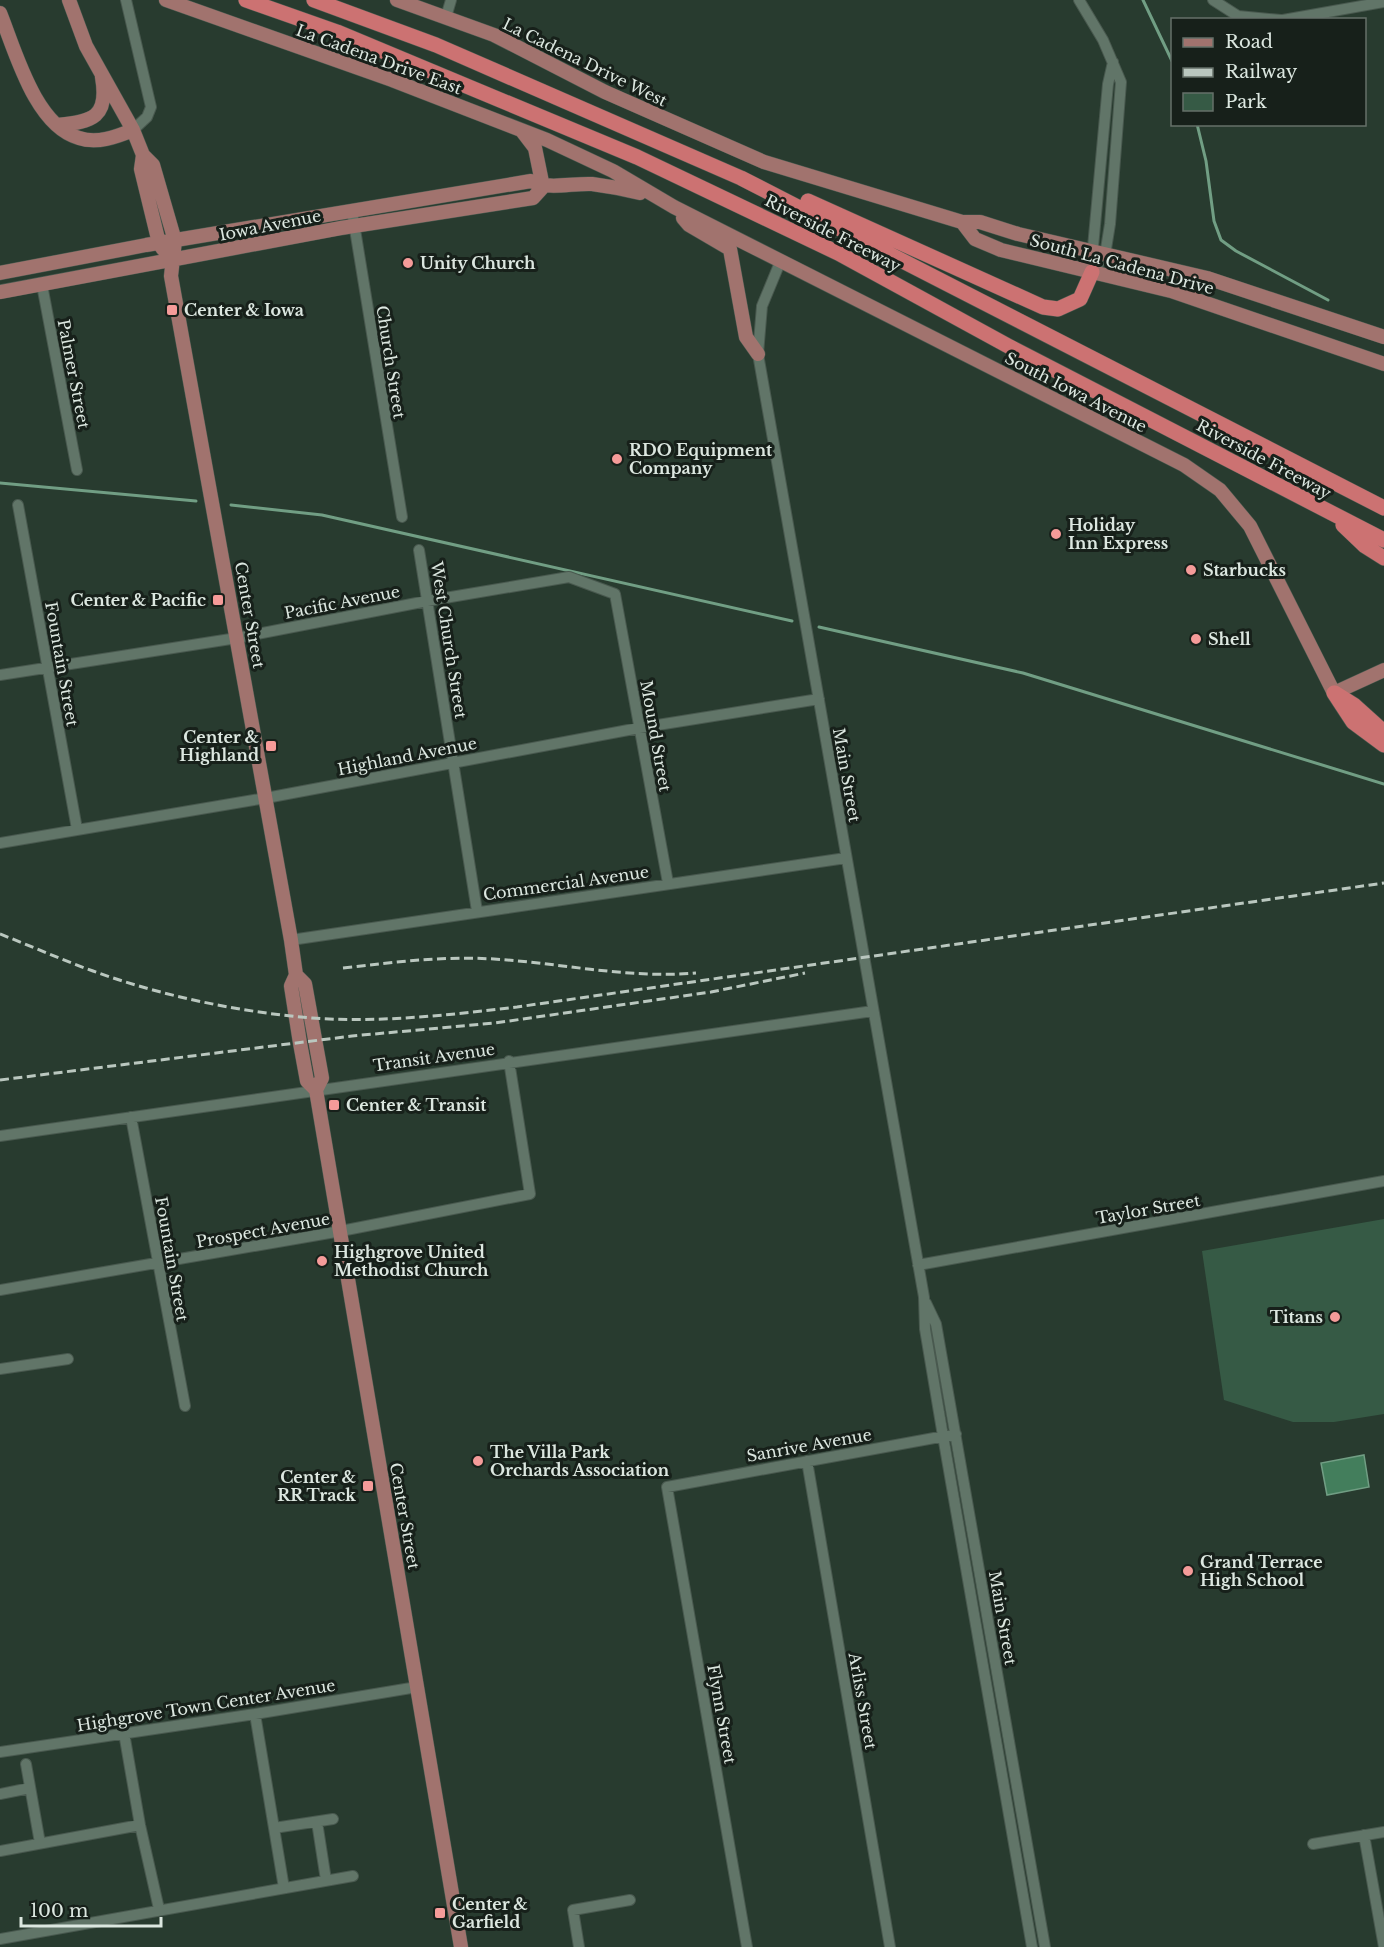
<svg xmlns="http://www.w3.org/2000/svg" width="1384" height="1947" font-family="'Libre Baskerville',serif">
<style>
.green{fill:#365a45}
.water{fill:#437e5c;stroke:#719e84;stroke-width:1.5}
.lines{fill:none;stroke-linecap:round;stroke-linejoin:round}
.stream{stroke:#719e84;stroke-width:3}
.minor-casing{stroke:#49594f;stroke-width:12}
.major-casing{stroke:#49594f;stroke-width:15}
.highway-casing{stroke:#49594f;stroke-width:16}
.minor{stroke:#617568;stroke-width:10}
.major{stroke:#a1736e;stroke-width:14}
.highway{stroke:#cc7272;stroke-width:15}
.rail{stroke:#bac7bf;stroke-width:3;stroke-dasharray:9 4.5;stroke-linecap:butt}
.poi-dot{fill:#f59b99;stroke:#17201a;stroke-width:2}
.labels{text-anchor:middle;stroke-width:6;stroke-linejoin:round;paint-order:stroke}
.street-label{font-size:16px;fill:#dce7e0;stroke:#17201a}
.poi-label{font-size:16px;font-weight:bold;fill:#dce7e0;stroke:#17201a;text-anchor:start}
</style>
<rect width="100%" height="100%" fill="#283b2f"/>
<path class="green" d="M1384 1219V1414L1334 1422H1293L1224 1400 1202 1251Z"/>
<path class="water" d="M1364 1455 1369 1487 1327 1495 1321 1463Z"/>
<g class="lines">
<path class="stream" d="M1143 0 1172 61
M1197 124 1206 161 1214 221 1221 240 1236 251 1328 300
M0 483 196 501
M231 505 322 515 792 621
M819 627 1023 673 1384 784"/>
<g class="minor-casing">
<path id="minor" d="M126 0 151 107 147 117 133 130
M1079 0 1103 40 1121 82 1110 224 1105 255 1092 272
M1213 0 1238 16 1281 20
M446 17 451 0
M1283 20 1384 2
M352 211 402 517
M1092 258 1108 84 1113 62
M781 260 762 306 758 354 924 1297 925 1329 943 1436 1032 1947
M42 285 77 470
M18 505 77 829
M419 550 477 911
M0 675 237 638 427 601 569 577 615 594 668 883
M0 843 266 798 639 728 819 699
M291 940 846 858
M131 1117 185 1406
M0 1136 873 1011
M918 1265 1384 1181
M0 1290 341 1231 530 1194 509 1061
M926 1303 936 1324 1045 1947
M0 1369 68 1359
M807 1461 890 1947
M255 1714 284 1888
M124 1733 140 1825 159 1909
M0 1752 255 1714 417 1687
M26 1764 40 1843
M0 1794 30 1788
M317 1822 326 1880
M274 1828 333 1819
M1364 1835 1384 1947
M1313 1844 1384 1832
M0 1851 140 1825
M0 1939 353 1876
M579 1947 573 1910 630 1900
M747 1947 667 1487 956 1434"/>
</g>
<g class="major-casing">
<path id="major" d="M69 0 86 46 133 130 143 155 153 165 175 241 171 276 291 940 296 975 291 986 300 1043 307 1081 316 1090
M166 0 392 80 547 140 613 171 674 207 1184 465 1220 490 1250 526 1334 693 1384 670
M397 0 494 35 605 92 764 162 962 222H980L1018 234 1207 278 1384 337
M0 13C15 50 35 126 79 138 97 144 116 137 133 130
M57 125C93 122 109 117 102 77
M522 131 535 148 543 187
M143 155 141 169 159 243 163 249
M683 218 689 225 730 249 746 337 758 354
M962 222 975 239 1001 250 1171 291 1384 364
M0 273 146 245 531 181C549 190 571 183 592 184 608 186 624 189 640 193
M0 292 341 228 533 198 543 187
M296 975 305 984 322 1078 316 1090 461 1947"/>
</g>
<g class="highway-casing">
<path id="highway" d="M246 0 337 32 637 157 838 253 1010 347 1384 540
M314 0 436 45 741 178 1384 508
M808 201 1043 307 1058 309 1080 299 1092 272
M1343 525 1365 546 1384 558
M1334 693 1353 722 1384 745
M1335 693 1354 705 1384 732"/>
</g>
<use href="#minor" class="minor"/>
<use href="#major" class="major"/>
<use href="#highway" class="highway"/>
<path class="rail" d="M0 934C31 946 62 960 93 971 162 996 239 1012 312 1018 380 1023 449 1015 517 1007L1384 883
M343 968C396 962 441 956 494 959 561 963 628 979 696 973
M0 1080 352 1036 495 1023 711 992 805 973"/>
</g>
<g class="poi-dot">
<circle cx="408" cy="263" r="6"/>
<rect x="166" y="304" width="12" height="12" rx="3"/>
<circle cx="617" cy="459" r="6"/>
<circle cx="1056" cy="534" r="6"/>
<circle cx="1191" cy="570" r="6"/>
<rect x="212" y="594" width="12" height="12" rx="3"/>
<circle cx="1196" cy="639" r="6"/>
<rect x="265" y="740" width="12" height="12" rx="3"/>
<rect x="328" y="1099" width="12" height="12" rx="3"/>
<circle cx="322" cy="1261" r="6"/>
<circle cx="1335" cy="1317" r="6"/>
<circle cx="478" cy="1461" r="6"/>
<rect x="362" y="1480" width="12" height="12" rx="3"/>
<circle cx="1188" cy="1571" r="6"/>
<rect x="434" y="1907" width="12" height="12" rx="3"/>
</g>
<g class="labels">
<g class="street-label">
<text transform="translate(379 59) rotate(20)" y="6">La Cadena Drive East</text>
<text transform="translate(585 62) rotate(26)" y="6">La Cadena Drive West</text>
<text transform="translate(270 225) rotate(-11)" y="6">Iowa Avenue</text>
<text transform="translate(833 233) rotate(27)" y="6">Riverside Freeway</text>
<text transform="translate(1122 264) rotate(15)" y="6">South La Cadena Drive</text>
<text transform="translate(391 362) rotate(81)" y="6">Church Street</text>
<text transform="translate(74 374) rotate(79)" y="6">Palmer Street</text>
<text transform="translate(1076 392) rotate(27)" y="6">South Iowa Avenue</text>
<text transform="translate(1264 459) rotate(28)" y="6">Riverside Freeway</text>
<text transform="translate(342 602) rotate(-11)" y="6">Pacific Avenue</text>
<text transform="translate(250 615) rotate(80)" y="6">Center Street</text>
<text transform="translate(449 640) rotate(81)" y="6">West Church Street</text>
<text transform="translate(62 664) rotate(80)" y="6">Fountain Street</text>
<text transform="translate(656 736) rotate(80)" y="6">Mound Street</text>
<text transform="translate(407 756) rotate(-11)" y="6">Highland Avenue</text>
<text transform="translate(847 775) rotate(80)" y="6">Main Street</text>
<text transform="translate(566 883) rotate(-8)" y="6">Commercial Avenue</text>
<text transform="translate(434 1057) rotate(-8)" y="6">Transit Avenue</text>
<text transform="translate(1148 1209) rotate(-10)" y="6">Taylor Street</text>
<text transform="translate(263 1230) rotate(-10)" y="6">Prospect Avenue</text>
<text transform="translate(172 1259) rotate(80)" y="6">Fountain Street</text>
<text transform="translate(809 1445) rotate(-10)" y="6">Sanrive Avenue</text>
<text transform="translate(405 1516) rotate(80)" y="6">Center Street</text>
<text transform="translate(1003 1618) rotate(80)" y="6">Main Street</text>
<text transform="translate(863 1701) rotate(80)" y="6">Arliss Street</text>
<text transform="translate(206 1705) rotate(-9)" y="6">Highgrove Town Center Avenue</text>
<text transform="translate(722 1714) rotate(80)" y="6">Flynn Street</text>
</g>
<g class="poi-label">
<text x="420" y="269">Unity Church</text>
<text x="184" y="316">Center &amp; Iowa</text>
<text x="629" y="456">RDO Equipment<tspan x="629" dy="18">Company</tspan></text>
<text x="1068" y="531">Holiday<tspan x="1068" dy="18">Inn Express</tspan></text>
<text x="1203" y="576">Starbucks</text>
<text x="206" y="606" text-anchor="end">Center &amp; Pacific</text>
<text x="1208" y="645">Shell</text>
<text x="259" y="743" text-anchor="end">Center &amp;<tspan x="259" dy="18">Highland</tspan></text>
<text x="346" y="1111">Center &amp; Transit</text>
<text x="334" y="1258">Highgrove United<tspan x="334" dy="18">Methodist Church</tspan></text>
<text x="1323" y="1323" text-anchor="end">Titans</text>
<text x="490" y="1458">The Villa Park<tspan x="490" dy="18">Orchards Association</tspan></text>
<text x="356" y="1483" text-anchor="end">Center &amp;<tspan x="356" dy="18">RR Track</tspan></text>
<text x="1200" y="1568">Grand Terrace<tspan x="1200" dy="18">High School</tspan></text>
<text x="452" y="1910">Center &amp;<tspan x="452" dy="18">Garfield</tspan></text>
</g>
</g>
<rect x="1171" y="18" width="195" height="108" fill="#17201a" stroke="#667069" stroke-width="1.5"/>
<rect x="1183" y="38" width="30" height="9" fill="#a1736e" stroke="#667069" stroke-width="1.5"/>
<text x="1225" y="48" font-size="18" fill="#dce7e0">Road</text>
<rect x="1183" y="68" width="30" height="9" fill="#bac7bf" stroke="#667069" stroke-width="1.5"/>
<text x="1225" y="78" font-size="18" fill="#dce7e0">Railway</text>
<rect x="1183" y="93" width="30" height="18" fill="#365a45" stroke="#667069" stroke-width="1.5"/>
<text x="1225" y="108" font-size="18" fill="#dce7e0">Park</text>
<path d="M21 1917v9h140v-9" fill="none" stroke="#dce7e0" stroke-width="3"/>
<text x="30" y="1917" font-size="18" fill="#dce7e0" stroke="#17201a" stroke-width="4.5" paint-order="stroke">100 m</text>
</svg>
